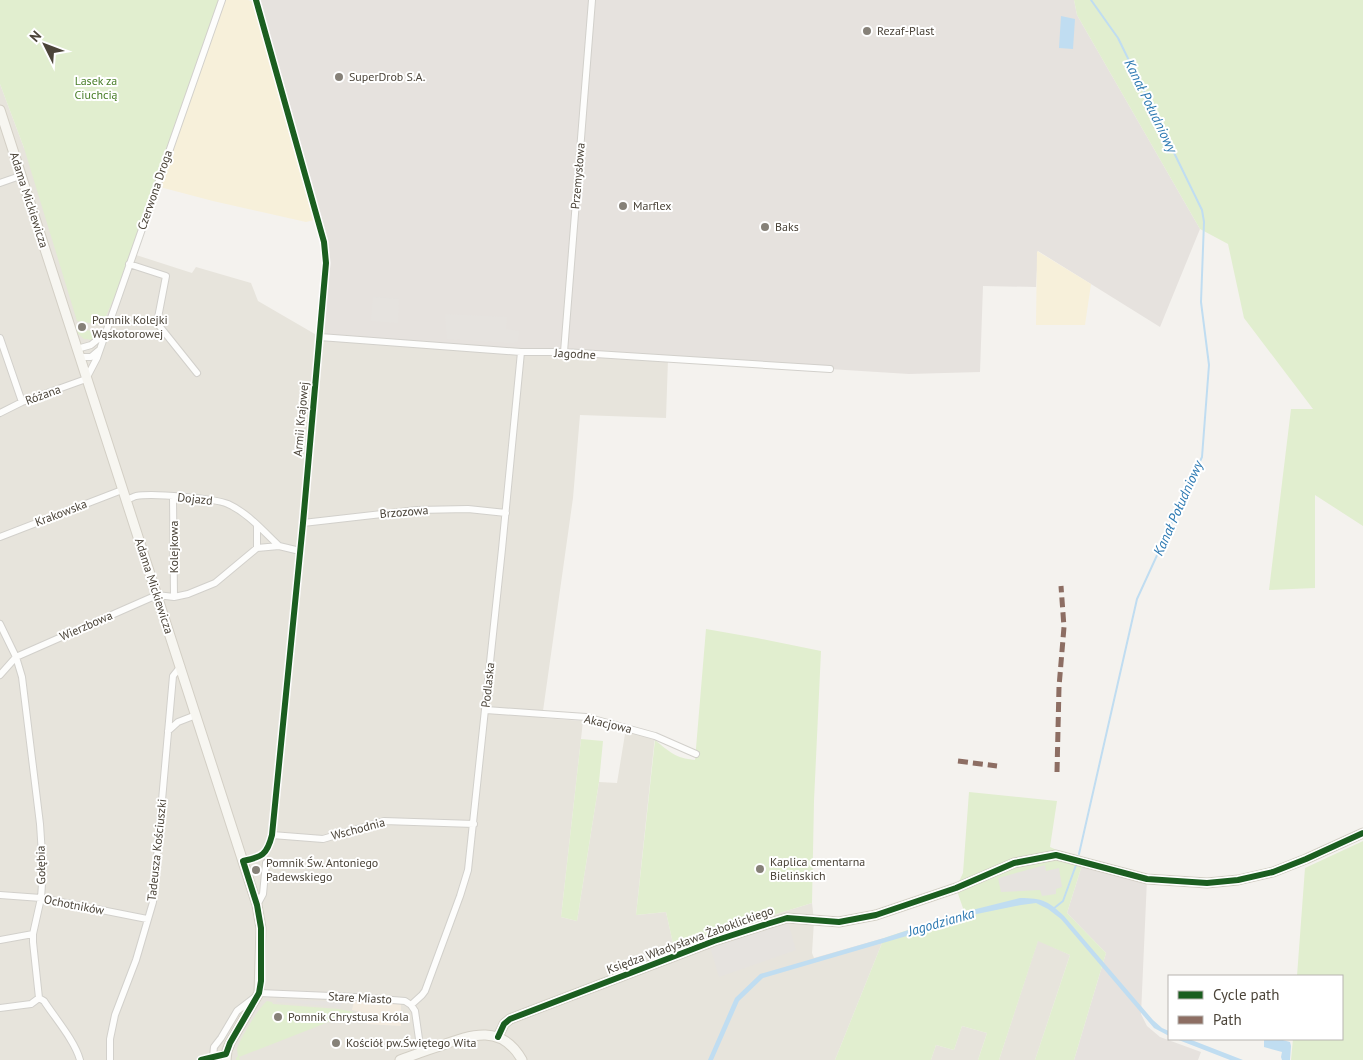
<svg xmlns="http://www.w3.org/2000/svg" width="1363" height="1060" font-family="'PT Sans',sans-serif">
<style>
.residential{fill:#e7e4dc}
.commercial{fill:#f3ebdf}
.industrial{fill:#e6e2de}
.green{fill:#e1eecf}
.sand{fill:#f7f0da}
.parking{fill:#e6e3df}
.water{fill:#c0ddf1}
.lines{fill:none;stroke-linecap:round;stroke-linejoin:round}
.stream{stroke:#c0ddf1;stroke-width:2}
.street-casing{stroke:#d2d0cb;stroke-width:8}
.secondary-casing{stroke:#d3cfc5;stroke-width:11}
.street{stroke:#fdfdfc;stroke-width:6}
.secondary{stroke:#f7f6f1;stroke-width:9}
.quiet{stroke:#8d6e63;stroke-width:5;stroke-dasharray:10 5;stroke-linecap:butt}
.cycleway-casing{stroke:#fff;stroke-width:9}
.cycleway{stroke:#1b5e20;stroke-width:6}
.poi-dot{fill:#868178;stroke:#fff;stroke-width:2}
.labels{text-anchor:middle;stroke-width:4;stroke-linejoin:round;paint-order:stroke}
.poi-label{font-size:12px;fill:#4b4439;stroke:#fff;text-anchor:start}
.park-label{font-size:12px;fill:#4a7f2a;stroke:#fff}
.street-label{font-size:12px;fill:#4b4439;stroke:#fff}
.water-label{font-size:14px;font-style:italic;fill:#2e7ab2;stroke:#fff}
</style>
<rect width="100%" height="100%" fill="#f4f2ee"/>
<path class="residential" d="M0 84 24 148 133 254 192 273 196 267 251 283 258 301 320 337 668 359 666 418 580 415 573 498 542 718 583 721 561 917 577 921 599 782 617 783 626 728 655 736 636 915 666 912 674 948 693 940 812 903 814 921 812 953 814 958 884 938 835 1060H0Z
M1038 940 1070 955 1035 1060H999Z
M962 1026 987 1033 978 1060H931L936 1045 954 1050Z"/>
<path class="commercial" d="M355 997 401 1001V1026L367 1024 365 1013 352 1010Z"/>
<path class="industrial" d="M256 0H1074L1077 15 1200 229 1160 327 1038 251 1036 287 983 286 980 372 909 374 320 337 324 242Z
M1083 862 1147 879 1141 1014 1147 1026 1160 1037 1201 1052 1198 1060H1074L1106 953 1067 913Z"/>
<path class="green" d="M0 0H223L129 264 102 325 77 321 24 148 0 84Z
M1074 0H1363V526L1315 495V588L1269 590 1291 409H1313L1244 318 1228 244 1200 229 1077 15Z
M75 325 81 332 85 330 101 332 93 340 84 339 77 333Z
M706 629 757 638 821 651 814 801 812 903 693 940 674 948 666 912 636 915 655 740C670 752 675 758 695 760Z
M581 739 603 741 599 782 577 921 561 917Z
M969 792 1057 801 1050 847 1083 862 1067 913 1106 953 1074 1060H1035L1070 955 1038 941 999 1060H978L987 1033 962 1026 954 1050 936 1045 931 1060H835L884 938 964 911 956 888 963 873Z
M1363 841V1060H1291L1293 1039H1342V976H1297L1305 868Z
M267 1001 272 1002 273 1004 339 1009 354 1012 239 1057 240 1060H236V1058L238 1056C238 1056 237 1049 237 1049 239 1040 260 1006 267 1001Z"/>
<path class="sand" d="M222 0H248L257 3 318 219 306 222 213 201 156 186Z
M1037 251 1091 284 1085 325H1036Z"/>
<path class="parking" d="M373 297 399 299 398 323 371 321Z
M445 314 507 317 506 329 519 331 518 341 512 343 447 339Z
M1045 865 1046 871 1059 868 1062 887 1056 889V894L1042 896 1040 890 1001 892 998 878Z
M787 918 796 950 719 977 709 943Z
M277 999 342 1002 341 1007 276 1002Z"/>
<path class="water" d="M1061 16 1075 19 1073 49 1059 48Z
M1020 898C1043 898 1048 901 1064 916L1153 1020 1162 1028 1169 1031V1036L1154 1028 1061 919 1048 909 1036 903 1021 905 967 916 917 933 763 978 739 1001 713 1060H708L735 998 760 974 884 938 964 912Z
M1176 1039H1189L1243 1060H1230Z
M1264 1039H1279L1290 1042 1291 1046 1290 1060H1282L1281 1057 1282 1052 1264 1047Z"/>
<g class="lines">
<path class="stream" d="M1079 854 1137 599 1202 457 1209 365 1201 302 1204 222 1202 210 1118 38 1091 0
M1053 909 1063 901 1076 865"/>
<g class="street-casing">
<path id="street" d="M0 183 20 176
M129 264 166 276 157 323 197 373
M320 337 521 352H564L830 369
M0 338 22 402
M77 349 91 345 103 335
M564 352 592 0
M79 357H91L98 351
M0 413 22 402 86 379 97 358 222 0
M173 497 174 597
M125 500C129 499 133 497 136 496 153 493 213 498 228 504 248 513 263 531 279 546
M303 523 417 510 468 509 506 513
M0 537 122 490
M257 548V525
M0 624 16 657 22 677 40 824 43 870 41 898 33 934V942L39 998 44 1001C55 1018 75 1041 80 1060
M0 675 16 657 157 595 174 597 188 594 215 583 257 548 279 546 300 551
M486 710 586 717 655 736 696 754
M168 731 178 722 196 715
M272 835 323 839 384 821 474 824
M243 861C262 857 267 855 272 835L303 523 326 263 324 242 256 0
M0 895 41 898 147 919
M257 905 263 894 266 863
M0 940 33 934
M259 993 355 997 405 1001 411 1005 415 1011 421 1053
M411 1005 422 995 425 991 460 896 468 870 502 549 521 352
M0 1008 31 1004 39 998
M213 1056 214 1047 221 1038 237 1011 254 998
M110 1060V1039L115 1015 136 960 153 902 173 676 181 666
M201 1060 226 1054"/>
</g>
<g class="secondary-casing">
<path id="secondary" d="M0 110 257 905 261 928 259 993 230 1043 227 1051 226 1060
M498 1037 504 1024 510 1019 714 941 767 924 787 918 839 922 876 915 956 888 1014 863 1056 855 1147 879 1207 883 1238 880 1273 872 1306 859 1363 833
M400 1060C414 1055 427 1050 440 1046 472 1034 502 1024 522 1060"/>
</g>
<use href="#street" class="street"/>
<use href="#secondary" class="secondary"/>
<path class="quiet" d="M958 761 997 766
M1057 772 1059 687 1064 627 1061 586"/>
<g class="cycleway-casing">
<path id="cycleway" d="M498 1037 504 1024 510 1019 714 941 767 924 787 918 839 922 876 915 956 888 1014 863 1056 855 1147 879 1207 883 1238 880 1273 872 1306 859 1363 833
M201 1060 226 1054 230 1043 259 993 261 981V928L257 905 243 861C262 857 267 855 272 835L303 523 326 263 324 242 256 0"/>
</g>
<use href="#cycleway" class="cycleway"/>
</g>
<g class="poi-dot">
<circle cx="867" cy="31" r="5"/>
<circle cx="339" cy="77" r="5"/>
<circle cx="623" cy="206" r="5"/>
<circle cx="765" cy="227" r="5"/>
<circle cx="82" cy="327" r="5"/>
<circle cx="760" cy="869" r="5"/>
<circle cx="256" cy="870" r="5"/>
<circle cx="278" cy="1017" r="5"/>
<circle cx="336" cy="1043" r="5"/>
</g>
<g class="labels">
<g class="poi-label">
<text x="877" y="35">Rezaf-Plast</text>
<text x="349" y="81">SuperDrob S.A.</text>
<text x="633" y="210">Marflex</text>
<text x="775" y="231">Baks</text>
<text x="92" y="324">Pomnik Kolejki<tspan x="92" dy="14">Wąskotorowej</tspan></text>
<text x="770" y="866">Kaplica cmentarna<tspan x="770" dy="14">Bielińskich</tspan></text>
<text x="266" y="867">Pomnik Św. Antoniego<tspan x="266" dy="14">Padewskiego</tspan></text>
<text x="288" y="1021">Pomnik Chrystusa Króla</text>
<text x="346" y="1047">Kościół pw.Świętego Wita</text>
</g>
<g class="park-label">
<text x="96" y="85">Lasek za<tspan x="96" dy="14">Ciuchcią</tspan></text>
</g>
<g class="street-label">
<text transform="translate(578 176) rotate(-85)" y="4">Przemysłowa</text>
<text transform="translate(155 190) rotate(-71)" y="4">Czerwona Droga</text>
<text transform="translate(29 200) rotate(72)" y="4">Adama Mickiewicza</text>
<text transform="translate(575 354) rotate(3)" y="4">Jagodne</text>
<text transform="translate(43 395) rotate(-20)" y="4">Różana</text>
<text transform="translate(301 419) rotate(-85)" y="4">Armii Krajowej</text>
<text transform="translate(195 499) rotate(6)" y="4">Dojazd</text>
<text transform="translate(404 512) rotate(-5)" y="4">Brzozowa</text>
<text transform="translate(61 513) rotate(-21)" y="4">Krakowska</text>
<text transform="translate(174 547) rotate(-90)" y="4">Kolejkowa</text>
<text transform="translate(154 586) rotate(72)" y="4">Adama Mickiewicza</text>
<text transform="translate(86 626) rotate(-24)" y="4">Wierzbowa</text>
<text transform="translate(488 685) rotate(-84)" y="4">Podlaska</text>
<text transform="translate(608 724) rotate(13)" y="4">Akacjowa</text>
<text transform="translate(358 829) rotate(-15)" y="4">Wschodnia</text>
<text transform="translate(157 850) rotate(-84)" y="4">Tadeusza Kościuszki</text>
<text transform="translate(41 865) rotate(-91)" y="4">Gołębia</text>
<text transform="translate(74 905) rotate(11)" y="4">Ochotników</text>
<text transform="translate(690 940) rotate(-20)" y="4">Księdza Władysława Żaboklickiego</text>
<text transform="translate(360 998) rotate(3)" y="4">Stare Miasto</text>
</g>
<g class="water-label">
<text transform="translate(1151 106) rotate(64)" y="5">Kanał Południowy</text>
<text transform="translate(1178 508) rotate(-66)" y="5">Kanał Południowy</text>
<text transform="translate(941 922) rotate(-16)" y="5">Jagodzianka</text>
</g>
</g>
<rect x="1168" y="975" width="175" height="65" fill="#ffffff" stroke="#b7b4b0"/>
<rect x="1178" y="991" width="25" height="8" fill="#1b5e20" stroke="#b7b4b0"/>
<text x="1213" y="1000" font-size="15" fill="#4b4439">Cycle path</text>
<rect x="1178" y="1016" width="25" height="8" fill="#8d6e63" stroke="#b7b4b0"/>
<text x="1213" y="1025" font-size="15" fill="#4b4439">Path</text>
<g transform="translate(45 45) rotate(312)" stroke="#ffffff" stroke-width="4" paint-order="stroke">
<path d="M0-4L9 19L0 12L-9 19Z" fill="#4b4439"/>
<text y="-8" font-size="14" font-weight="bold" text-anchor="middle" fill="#4b4439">N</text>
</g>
</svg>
